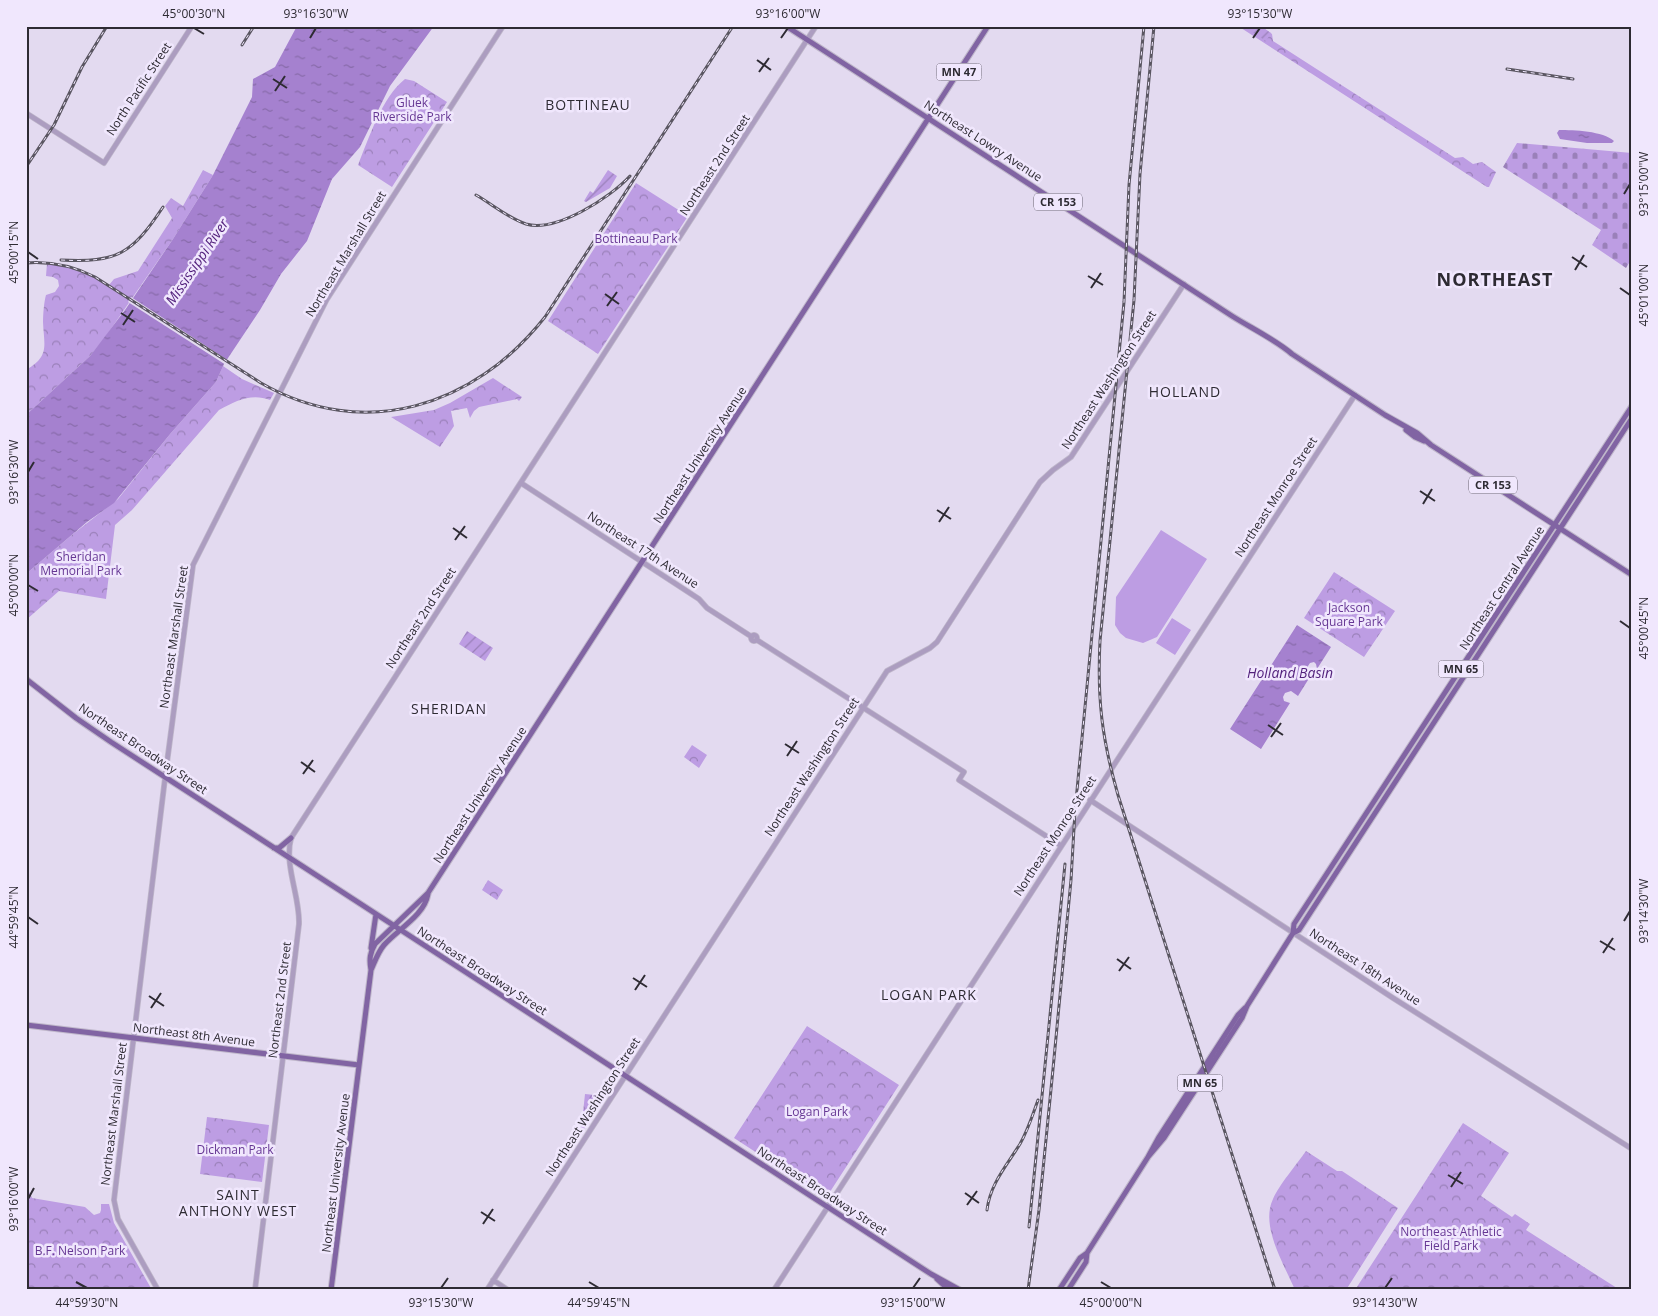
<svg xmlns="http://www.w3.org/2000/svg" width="1658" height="1316" font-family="'Open Sans',sans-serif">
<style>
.grass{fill:#bd9de3}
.cemetery{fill:url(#cemetery-stones)}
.park{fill:url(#park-crowns)}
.garden{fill:url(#garden-furrows)}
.water{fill:url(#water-ripples)}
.pier{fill:#e3daf0}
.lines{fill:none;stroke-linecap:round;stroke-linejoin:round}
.minor-casing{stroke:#bfb7ca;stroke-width:6}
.major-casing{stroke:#bfb7ca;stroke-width:7}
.minor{stroke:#ac9dc0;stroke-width:4.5}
.major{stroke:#8164a3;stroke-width:5}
.rail-casing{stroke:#5a5661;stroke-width:3}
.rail{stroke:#f0e7fd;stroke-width:1;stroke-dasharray:4;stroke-linecap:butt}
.ticks{fill:none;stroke:#2e2b33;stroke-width:2}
.labels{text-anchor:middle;stroke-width:5;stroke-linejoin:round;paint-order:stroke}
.shield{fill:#f0e7fd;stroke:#686370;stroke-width:1}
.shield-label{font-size:11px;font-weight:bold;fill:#2e2b33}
.street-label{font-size:12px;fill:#2e2b33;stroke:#f0e7fd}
.park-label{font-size:12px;fill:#663794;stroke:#f0e7fd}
.neighbourhood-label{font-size:14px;letter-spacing:1px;fill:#2e2b33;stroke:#f0e7fd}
.water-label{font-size:14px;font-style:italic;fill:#511f7b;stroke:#f0e7fd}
.district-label{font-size:18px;font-weight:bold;letter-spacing:1px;fill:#2e2b33;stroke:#f0e7fd}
.neatline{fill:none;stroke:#2e2b33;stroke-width:2}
.ticks-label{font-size:12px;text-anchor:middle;fill:#2e2b33}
</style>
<defs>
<pattern id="cemetery-stones" width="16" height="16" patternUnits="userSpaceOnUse" patternTransform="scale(1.25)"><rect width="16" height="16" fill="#bd9de3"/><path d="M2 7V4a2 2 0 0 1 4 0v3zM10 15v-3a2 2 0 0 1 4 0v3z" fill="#9a80b9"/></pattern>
<pattern id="park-crowns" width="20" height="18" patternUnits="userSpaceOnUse" patternTransform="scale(1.25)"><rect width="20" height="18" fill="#bd9de3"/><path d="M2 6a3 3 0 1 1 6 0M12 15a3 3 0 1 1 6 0" fill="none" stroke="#9a80b9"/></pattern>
<pattern id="garden-furrows" width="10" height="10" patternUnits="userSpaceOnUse" patternTransform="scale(1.25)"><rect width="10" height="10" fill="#bd9de3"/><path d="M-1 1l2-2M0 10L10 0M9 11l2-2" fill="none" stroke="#9a80b9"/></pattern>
<pattern id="water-ripples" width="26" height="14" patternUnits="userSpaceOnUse" patternTransform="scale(1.25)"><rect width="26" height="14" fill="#a581cf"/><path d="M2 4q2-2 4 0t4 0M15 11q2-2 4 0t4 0" fill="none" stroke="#876aa9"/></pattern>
</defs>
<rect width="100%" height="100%" fill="#e3daf0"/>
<path class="grass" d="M1161 530 1207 559 1157 637 1143 643 1126 638 1120 633 1115 625 1116 597Z
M1172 618 1191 630 1175 655 1156 643Z"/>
<path class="cemetery" d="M1517 143 1632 153V258L1626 268 1592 245 1601 230 1503 167Z"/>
<path class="park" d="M1238 26H1261L1272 34 1273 41 1455 158 1463 157 1473 164 1482 162 1496 172 1489 187H1487Z
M405 79 414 81 447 102 392 187 358 165C369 138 382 97 405 79Z
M203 170 213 175 173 239 106 336 90 356 26 415V370C50 356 44 346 43 322 43 314 44 302 46 295L55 292 59 286 58 280 53 277 46 276 47 263 77 269 109 285 114 279 138 271 172 218 165 206 171 198 183 206Z
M636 183 688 216 598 354 548 321Z
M223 366 242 379 274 393 270 400C251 393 236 401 219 410L132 510 115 525 106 599 59 591 26 620V574L73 534 118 499 171 433 216 382Z
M493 378 522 397 519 401 517 399 479 407 474 411 470 418 467 408 451 411 454 426 440 447 391 417 434 410 450 403Z
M1334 572 1395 611 1364 657 1304 618Z
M692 745 707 755 699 768 684 757Z
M488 880 503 890 497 900 482 890Z
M807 1026 899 1085 826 1198 734 1138Z
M585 1094 605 1096 582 1132 581 1131Z
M207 1117 269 1125 262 1182 200 1174Z
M1463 1123 1509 1153 1481 1196 1512 1217 1515 1214 1530 1224 1526 1230 1620 1290H1355Z
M1306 1151 1337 1171H1342L1398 1208 1346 1290H1295C1284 1264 1260 1226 1273 1199 1279 1185 1297 1164 1306 1151Z
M26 1185 32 1198 85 1207 94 1215 100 1213 101 1210V1204H109L114 1223 152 1290H26Z"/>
<path class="garden" d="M1243 26H1260L1271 33 1266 41Z
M608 170 617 176 610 188 586 202 584 201 590 191 593 193Z
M467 631 493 648 485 661 459 644Z"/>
<path class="water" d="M297 26H434L390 86 360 147 332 179 307 241 281 274 260 310 224 364 216 382 171 433 114 503 87 522 26 574V415L90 356 125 310 173 239 213 175 252 97 253 79 275 67Z
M1559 130C1574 130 1603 131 1614 141L1612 143H1587L1560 139 1557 133Z
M1297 625 1331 647 1317 669 1316 664 1314 662 1310 663 1308 666V669L1313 672 1298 696 1291 691 1285 693 1283 697 1284 701 1290 703 1261 749 1230 729Z"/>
<path class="pier" d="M131 297 229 361 226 365 128 302Z"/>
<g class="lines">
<g class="minor-casing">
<path id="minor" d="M26 113 104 163 192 26
M521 483 699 599 707 608 752 637
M751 638a3 3 0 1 1 6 0a3 3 0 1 1-6 0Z
M757 640 964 772 959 780 1060 845
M1090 800 1393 998 1632 1149
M493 1280 508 1290
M158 1290 118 1219 114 1200 166 770 193 565 327 299 503 26
M255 1290 299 924C300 896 284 866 291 838L816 26
M487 1290 887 671 930 648 937 642 1040 482 1053 470 1071 457 1184 284
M774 1290C966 991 1161 693 1355 395"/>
</g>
<g class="major-casing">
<path id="major" d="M786 26 1232 316C1251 328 1276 340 1292 354L1385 415 1417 433 1431 445 1632 575
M1406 430 1415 437 1424 441
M26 679 76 718 111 742 931 1274 960 1290
M274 848H279L291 838
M1293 933 1299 930 1632 418
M371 948 376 914
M371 970C369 959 370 953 375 944L428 893 988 26
M26 1025 359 1065
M1148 1157 1164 1138 1242 1018 1247 1006 1293 933 1294 924 1632 406
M937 1279 949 1290
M331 1290 371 970C375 961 378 952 384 945 398 929 424 916 428 894
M1059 1290 1080 1258 1087 1253
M1068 1290 1086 1262 1087 1253 1148 1157 1159 1137 1238 1015 1245 1008"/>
</g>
<use href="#minor" class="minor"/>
<use href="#major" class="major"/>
<g class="rail-casing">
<path id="rail" d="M1154 26 1140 174 1134 300 1100 641C1097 699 1102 739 1118 795L1275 1290
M242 45 254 26
M1507 69 1573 79
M26 167 54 125 82 67 107 26
M476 195C492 204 508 218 526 224 556 233 611 197 630 176
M61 260C117 263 132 254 163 207
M26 263C51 261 73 266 95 277L261 383C364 442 474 407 545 317L733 26
M987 1210C990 1184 1007 1165 1020 1144 1028 1130 1033 1114 1038 1100
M1029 1227 1065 864
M1028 1290 1039 1210 1053 1069 1071 880 1075 811 1124 302 1129 185 1144 26"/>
</g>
<use href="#rail" class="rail"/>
</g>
<path class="ticks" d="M194 28 204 34M310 38 316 28M781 38 788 28M1253 38 1260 28M757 60 771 70M759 72 769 58M273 79 287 88M275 91 285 76M1624 194 1630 184M28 252 38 259M1572 257 1587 267M1575 270 1584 255M1088 276 1103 285M1091 288 1101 273M1620 288 1630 295M605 294 619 304M607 306 617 292M121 313 135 322M123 325 133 310M28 472 34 462M1420 491 1435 501M1423 504 1432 489M937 510 951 519M939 522 949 507M453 528 467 538M455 540 465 526M28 585 38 591M1620 621 1630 628M1268 725 1283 735M1271 737 1281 723M785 744 799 753M787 756 797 741M301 762 315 772M303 774 313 760M28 917 38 924M1624 921 1630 911M1600 941 1615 950M1603 953 1613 938M1117 959 1131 969M1119 971 1129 957M633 978 647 987M635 990 645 975M149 996 164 1006M151 1008 161 993M1448 1175 1463 1184M1451 1187 1461 1172M965 1193 979 1203M28 1199 34 1188M967 1205 977 1191M481 1212 495 1221M483 1224 493 1209M76 1282 87 1288M589 1282 599 1288M1101 1282 1111 1288M441 1288 448 1278M913 1288 920 1278M1385 1288 1392 1278"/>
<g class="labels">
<g class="shield">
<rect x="936.5" y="63.5" width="45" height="17" rx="4"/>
<rect x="1034" y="193.5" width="48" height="17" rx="4"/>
<rect x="1469" y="476.5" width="48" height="17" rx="4"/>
<rect x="1438.5" y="660.5" width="45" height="17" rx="4"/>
<rect x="1177.5" y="1074.5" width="45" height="17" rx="4"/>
</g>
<g class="shield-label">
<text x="959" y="76">MN 47</text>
<text x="1058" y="206">CR 153</text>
<text x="1493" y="489">CR 153</text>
<text x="1461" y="673">MN 65</text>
<text x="1200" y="1087">MN 65</text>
</g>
<g class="street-label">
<text transform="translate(139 89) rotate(-57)" y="4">North Pacific Street</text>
<text transform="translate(983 141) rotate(33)" y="4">Northeast Lowry Avenue</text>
<text transform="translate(715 165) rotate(-57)" y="4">Northeast 2nd Street</text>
<text transform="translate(346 254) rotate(-59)" y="4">Northeast Marshall Street</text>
<text transform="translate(1109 380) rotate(-57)" y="4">Northeast Washington Street</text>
<text transform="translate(700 455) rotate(-57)" y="4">Northeast University Avenue</text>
<text transform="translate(1276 497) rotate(-57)" y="4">Northeast Monroe Street</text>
<text transform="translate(643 550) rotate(33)" y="4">Northeast 17th Avenue</text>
<text transform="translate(1502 588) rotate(-57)" y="4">Northeast Central Avenue</text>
<text transform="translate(421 618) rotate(-57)" y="4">Northeast 2nd Street</text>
<text transform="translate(174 637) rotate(-82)" y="4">Northeast Marshall Street</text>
<text transform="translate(143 749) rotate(34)" y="4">Northeast Broadway Street</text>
<text transform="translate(812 767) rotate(-57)" y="4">Northeast Washington Street</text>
<text transform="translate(480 795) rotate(-57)" y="4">Northeast University Avenue</text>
<text transform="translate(1055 836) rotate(-57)" y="4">Northeast Monroe Street</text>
<text transform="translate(1365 967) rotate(33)" y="4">Northeast 18th Avenue</text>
<text transform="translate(482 971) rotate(33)" y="4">Northeast Broadway Street</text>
<text transform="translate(280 1000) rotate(-83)" y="4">Northeast 2nd Street</text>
<text transform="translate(194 1035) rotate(7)" y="4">Northeast 8th Avenue</text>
<text transform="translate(593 1107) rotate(-57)" y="4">Northeast Washington Street</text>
<text transform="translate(114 1114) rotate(-83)" y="4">Northeast Marshall Street</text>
<text transform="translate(336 1173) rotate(-83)" y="4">Northeast University Avenue</text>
<text transform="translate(822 1191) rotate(33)" y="4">Northeast Broadway Street</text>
</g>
<g class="park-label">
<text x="412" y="107">Gluek<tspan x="412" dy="14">Riverside Park</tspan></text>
<text x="636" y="243">Bottineau Park</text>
<text x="81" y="561">Sheridan<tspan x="81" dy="14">Memorial Park</tspan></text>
<text x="1349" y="612">Jackson<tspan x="1349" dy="14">Square Park</tspan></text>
<text x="817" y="1116">Logan Park</text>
<text x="235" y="1154">Dickman Park</text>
<text x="1451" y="1236">Northeast Athletic<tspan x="1451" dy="14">Field Park</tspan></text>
<text x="80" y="1255">B.F. Nelson Park</text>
</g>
<g class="neighbourhood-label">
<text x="588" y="110">BOTTINEAU</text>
<text x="1185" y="397">HOLLAND</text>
<text x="449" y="714">SHERIDAN</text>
<text x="929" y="1000">LOGAN PARK</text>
<text x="238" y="1200">SAINT<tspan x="238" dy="16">ANTHONY WEST</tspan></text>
</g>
<g class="water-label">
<text transform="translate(197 262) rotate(-56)" y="5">Mississippi River</text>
<text x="1290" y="678">Holland Basin</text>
</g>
<g class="district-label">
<text x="1495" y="286">NORTHEAST</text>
</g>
</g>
<rect width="1658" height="1316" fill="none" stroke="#f0e7fd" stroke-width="55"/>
<rect x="28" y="28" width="1602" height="1260" class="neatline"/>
<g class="ticks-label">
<text x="194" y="18">45°00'30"N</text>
<text x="316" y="18">93°16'30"W</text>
<text x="788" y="18">93°16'00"W</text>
<text x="1260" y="18">93°15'30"W</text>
<text transform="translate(1644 184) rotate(-90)" y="4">93°15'00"W</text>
<text transform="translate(14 252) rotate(-90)" y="4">45°00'15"N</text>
<text transform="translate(1644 295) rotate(-90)" y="4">45°01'00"N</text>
<text transform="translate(14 472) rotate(-90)" y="4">93°16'30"W</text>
<text transform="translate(14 585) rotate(-90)" y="4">45°00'00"N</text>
<text transform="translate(1644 628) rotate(-90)" y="4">45°00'45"N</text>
<text transform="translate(1644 911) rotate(-90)" y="4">93°14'30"W</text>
<text transform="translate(14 917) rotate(-90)" y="4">44°59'45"N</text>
<text transform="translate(14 1199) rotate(-90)" y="4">93°16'00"W</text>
<text x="87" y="1307">44°59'30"N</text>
<text x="441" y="1307">93°15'30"W</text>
<text x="599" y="1307">44°59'45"N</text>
<text x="913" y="1307">93°15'00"W</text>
<text x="1111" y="1307">45°00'00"N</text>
<text x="1385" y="1307">93°14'30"W</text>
</g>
</svg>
